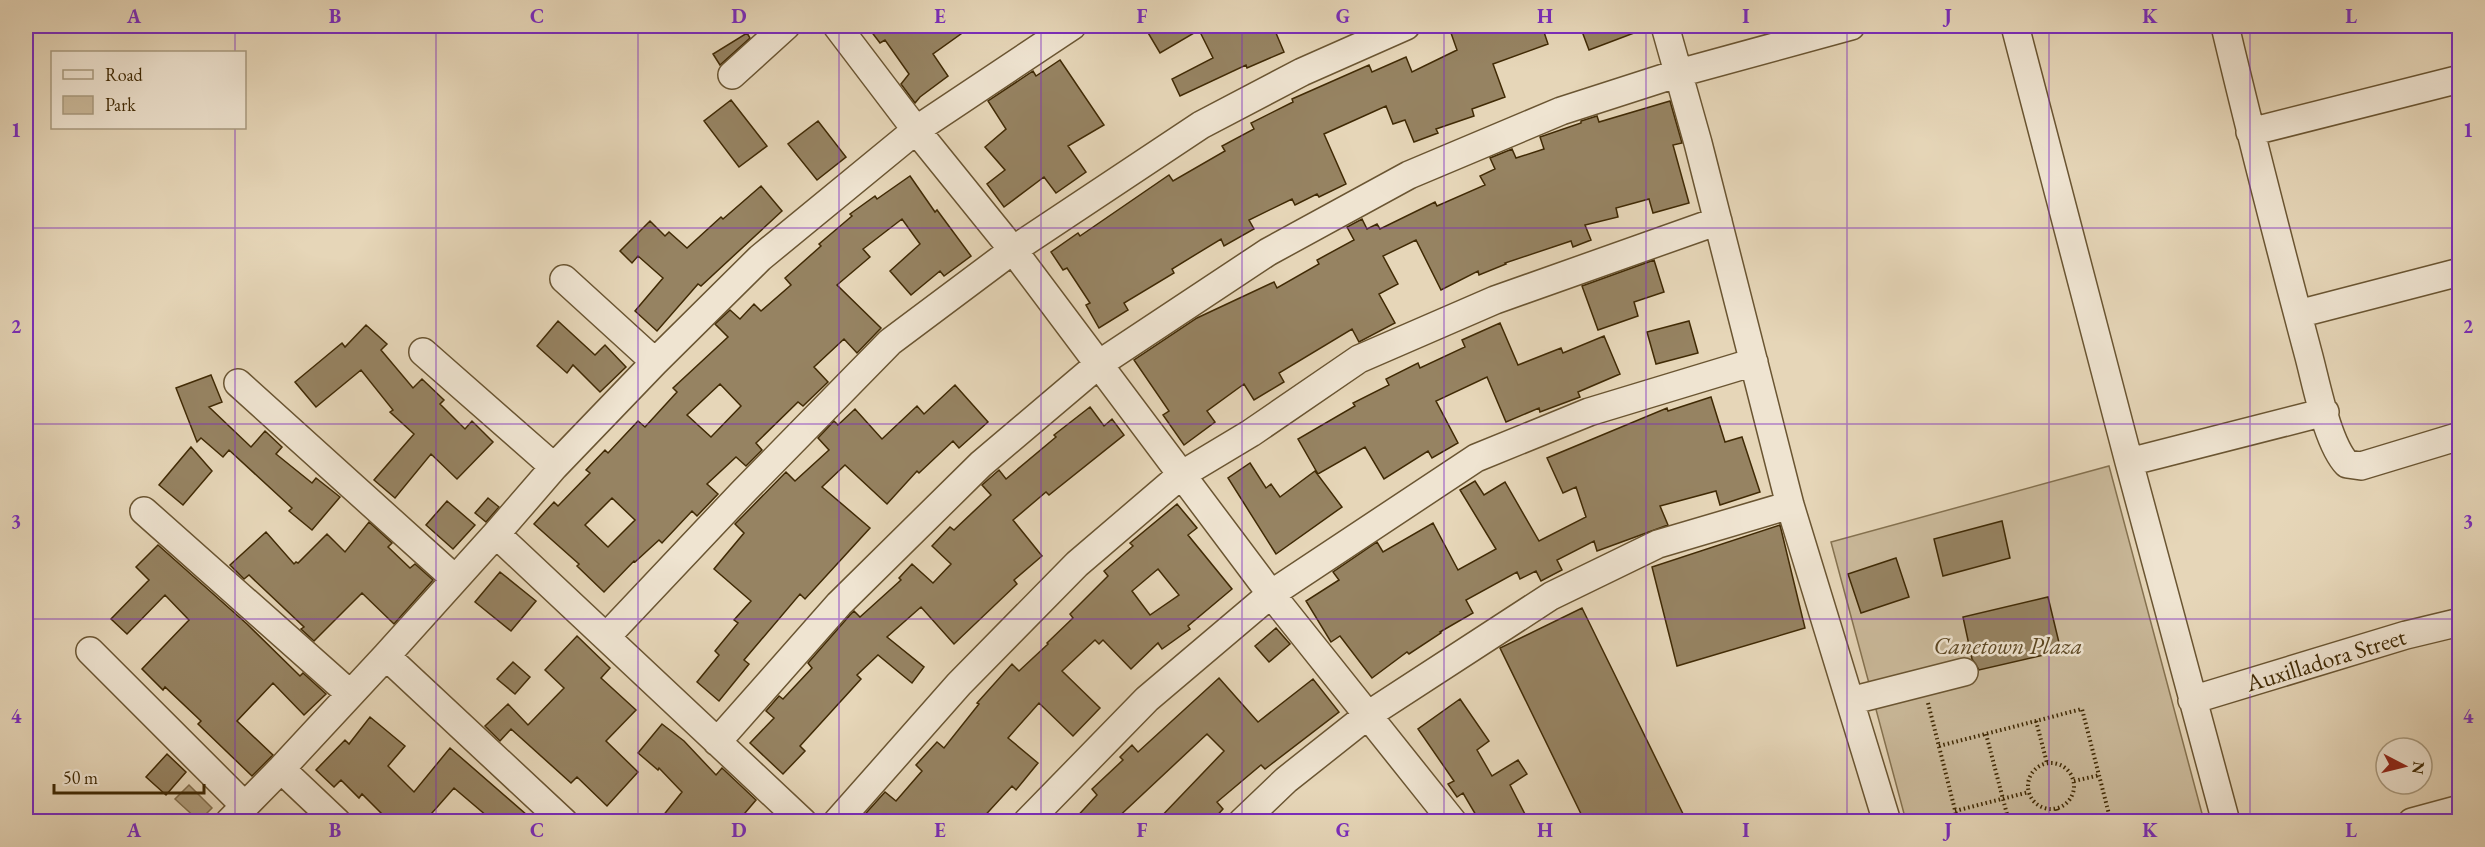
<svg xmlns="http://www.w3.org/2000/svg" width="2485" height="847" font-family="'EB Garamond',serif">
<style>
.green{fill:#cab99a;stroke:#857250;stroke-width:1.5}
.water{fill:#ae9c7b;stroke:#826e4c;stroke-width:1.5}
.building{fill:#968362;stroke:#402a05;stroke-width:1.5;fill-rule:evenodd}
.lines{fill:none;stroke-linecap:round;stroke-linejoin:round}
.minor-casing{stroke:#6a5532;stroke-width:30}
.path{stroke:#402a05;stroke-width:4;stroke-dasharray:1.5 3;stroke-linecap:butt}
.minor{stroke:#efe4d1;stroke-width:27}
.grid{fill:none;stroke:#7b2cbf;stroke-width:1.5;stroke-opacity:0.55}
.labels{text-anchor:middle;stroke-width:5;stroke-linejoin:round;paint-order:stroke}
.park-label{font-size:24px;font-style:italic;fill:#5c4723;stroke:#efe4d1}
.street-label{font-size:24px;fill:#402a05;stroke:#efe4d1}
.neatline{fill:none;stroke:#7b2cbf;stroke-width:2}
.grid-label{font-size:20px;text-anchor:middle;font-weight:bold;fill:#7b2cbf}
</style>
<rect width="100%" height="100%" fill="#e6d6b8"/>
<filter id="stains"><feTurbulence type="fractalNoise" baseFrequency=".00333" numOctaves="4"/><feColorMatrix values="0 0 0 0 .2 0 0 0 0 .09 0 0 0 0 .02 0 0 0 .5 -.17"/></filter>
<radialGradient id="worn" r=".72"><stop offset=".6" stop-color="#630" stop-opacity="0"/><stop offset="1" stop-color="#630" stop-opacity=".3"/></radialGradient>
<path class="green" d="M2109 466 2204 821H1906L1831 542Z"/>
<path class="water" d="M189 785 212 808 199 821 175 799Z"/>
<path class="building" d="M867 26H972L933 54 948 76 920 97 915 103 901 84 909 74 885 40 880 43Z
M1144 26H1273L1284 52 1247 68 1246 65 1180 96 1172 79 1213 58 1199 30 1160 53Z
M1471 26H1542L1548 44 1493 64 1505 97 1472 109 1474 116 1436 129 1438 133 1414 142 1405 120 1393 124 1386 106 1324 134 1346 184 1319 197 1317 194 1295 205 1292 199 1249 220 1254 229 1224 246 1221 239 1172 269 1174 273 1124 303 1128 310 1099 328 1086 305 1090 303 1067 268 1063 270 1051 252 1078 233 1080 236 1169 175 1173 181 1225 151 1222 146 1254 129 1251 123 1293 102 1292 99 1369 65 1372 72 1406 57 1412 72 1457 50 1451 33Z
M1580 26H1649L1650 27 1589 50Z
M747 33 750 38 720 65 713 54Z
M1060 60 1104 125 1068 146 1086 172 1056 193 1044 177 1004 207 987 184 1005 170 985 147 1006 129 988 101 1033 71 1036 76Z
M731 100 767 146 739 167 704 121Z
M1670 101 1682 143 1673 145 1689 203 1653 213 1649 199 1616 208 1618 217 1585 225 1591 240 1573 247 1571 241 1505 263 1506 264 1479 275 1478 271 1441 290 1416 240 1383 256 1398 284 1379 294 1395 323 1359 342 1352 329 1279 373 1284 382 1254 400 1244 384 1207 411 1215 422 1184 445 1163 415 1169 411 1134 360 1197 318 1274 282 1277 288 1319 264 1317 260 1354 240 1347 227 1362 219 1367 229 1377 224 1380 229 1435 202 1437 206 1485 185 1480 176 1495 169 1490 158 1512 149 1516 158 1544 149 1540 137 1581 123V121L1597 116 1599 122Z
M818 121 846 157 817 180 788 144Z
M910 176 935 212 937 210 971 256 944 276 940 271 911 295 890 271 920 244 902 219 863 249 870 257 837 285 881 328 857 353 844 339 814 367 828 382 803 406 798 402 756 443 762 450 746 466 736 457 707 484 718 494 697 516 692 511 662 543 659 540 635 562 634 561 604 592 577 566 579 564 534 524 554 502 558 506 590 473 586 470 605 450 608 453 638 421 645 427 677 392 673 388 728 337 715 324 730 310 740 319 754 304 761 311 791 285 785 278 821 246 819 244 852 216 850 214 875 196 877 199ZM720 384 741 406 711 437 687 415ZM612 498 635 520 608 547 585 525Z
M761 186 782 211 701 286 698 284 657 331 635 311 663 278 638 256 632 263 620 251 650 221 665 236 669 232 687 248 721 217 723 219Z
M1654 260 1664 292 1634 302 1638 316 1598 330 1582 286Z
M558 321 595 355 605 345 626 367 600 392 573 365 567 373 537 346Z
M1689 321 1698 353 1656 364 1647 332Z
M1500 323 1518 365 1561 348 1563 353 1604 336 1620 374 1578 392 1580 397 1540 412 1539 408 1506 422 1487 377 1436 401 1458 443 1432 458 1428 451 1384 479 1365 447 1318 474 1298 439 1355 406 1353 403 1389 385 1386 379 1418 363 1420 368 1465 347 1462 340Z
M366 325 387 344 381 350 413 388 422 379 444 400 440 404 465 429 472 421 493 442 457 479 431 454 395 498 374 480 414 434 390 412 393 410 361 370 316 407 295 382 342 343 345 347Z
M211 375 222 402 209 407 251 447 265 431 282 447 276 454 312 483 316 478 340 497 312 530 289 511 292 508 229 450 223 457 201 438 197 442 176 388Z
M955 385 988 422 959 448 953 441 919 473 917 471 887 504 845 465 822 487 870 528 805 599 800 594 744 660 749 664 719 701 697 682 719 655 715 651 738 623 734 620 751 601 714 569 744 533 735 524 786 472 795 481 829 450 818 438 834 421 838 425 855 409 882 439 917 406 924 414Z
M1711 397 1725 442 1742 437 1760 492 1720 505 1716 491 1660 506 1668 525 1597 551 1594 541 1557 560 1562 570 1541 581 1536 571 1520 579 1517 572 1466 600 1473 613 1440 632 1441 633 1409 654 1407 652 1372 678 1340 636 1331 642 1306 601 1339 580 1333 572 1377 542 1383 552 1433 523 1458 570 1496 549 1460 490 1475 481 1484 495 1505 482 1539 541 1586 517 1576 487 1563 493 1547 458 1667 408 1668 411Z
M1090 407 1104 426 1112 419 1124 435 1049 495 1046 492 1013 520 1042 556 1014 580 1017 584 954 644 921 607 887 637 924 667 912 683 878 655 857 675 861 679 800 746 805 751 783 774 750 743 774 718 766 711 779 696 783 699 812 668 808 663 850 615 854 611 860 617 901 580 899 578 912 564 933 583 951 564 932 546 950 527 954 530 991 495 982 485 999 470 1006 479 1056 437 1054 435Z
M191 447 212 471 183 505 159 485Z
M1250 463 1266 488 1271 484 1280 497 1315 471 1342 507 1276 554 1228 478Z
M488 498 499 507 486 522 475 513Z
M447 501 475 525 453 549 426 525Z
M1177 504 1197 528 1188 535 1232 589 1188 626 1190 629 1162 649 1158 643 1131 669 1103 640 1099 644 1095 640 1062 671 1100 708 1073 736 1039 703 1008 738 1038 763 1016 790 1012 786 979 822H858L885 792 896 801 922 771 916 765 937 742 944 748 979 704 977 703 1012 664 1019 671 1048 644 1047 643 1073 618 1070 614 1108 576 1104 571 1133 546 1130 543ZM1158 569 1179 595 1150 615 1132 591Z
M2002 521 2010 558 1943 576 1934 539Z
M369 522 392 543 388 547 410 568 415 564 433 580 394 624 362 593 314 641 301 629 304 627 249 575 244 579 230 565 266 532 294 564 296 562 298 563 327 534 345 552Z
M1780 525 1805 628 1677 666 1652 567Z
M158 545 247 624 300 676 303 673 326 694 304 715 273 683 237 721 273 755 252 776 198 724 201 721 165 687 163 690 142 669 189 620 165 595 127 634 111 619 149 580 136 567Z
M1896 558 1909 597 1861 613 1848 574Z
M500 572 536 601 511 631 475 602Z
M2048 597 2061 651 1979 670 1972 659 1963 617Z
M1582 608 1687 822H1585L1500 648Z
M1276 628 1290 644 1269 662 1255 646Z
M577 636 610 668 601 678 636 710 606 741 638 772 607 806 577 777 571 783 511 729 500 741 485 726 508 704 528 725 564 688 545 670Z
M513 662 530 677 515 694 497 679Z
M1219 678 1258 722 1313 679 1339 712 1265 769 1261 765 1217 802 1223 809 1211 822H1156L1224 751 1207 734 1113 822H1072L1097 795 1092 789 1123 760 1120 757 1132 745 1138 752Z
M1460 699 1489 741 1477 750 1492 776 1518 760 1527 774 1510 785 1529 822H1480L1463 793 1457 797 1448 784 1454 781 1418 729Z
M370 717 405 746 388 766 414 792 450 748 535 822H494L454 788 424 822H390L362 794 359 798 341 780 334 787 316 770 345 740 349 744Z
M662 724 684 741 716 775 722 768 756 800 745 813 755 822H658L682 792 659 768 658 770 638 753Z
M167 754 186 772 166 795 146 777Z"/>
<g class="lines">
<g class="minor-casing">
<path id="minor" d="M837 26 916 130 1013 250 1271 594 1453 822
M1665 26 1698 143 1790 505 1887 822
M2015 26 2129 462 2226 822
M2225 26C2251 135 2279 244 2308 353 2316 382 2327 443 2347 464L2361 466 2460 436
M732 75 786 26
M2250 132 2460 79
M564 279 655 362
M2298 314 2460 272
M423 352 554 467
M238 383 454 578
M2129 462 2325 412
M144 511 349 693
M496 534 803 822
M606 637 742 493 890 342 1013 250 1201 125 1302 72 1406 26
M90 651 244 805
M386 656 564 822
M2192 700 2406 635 2460 622
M1850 701 1964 672
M717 742 839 604 981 464 1099 364 1268 252 1409 175 1561 111 1679 73 1851 26
M281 769 337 822
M229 822 281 769 386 656 496 534 554 467 655 362 760 258 916 130 1072 26
M837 822 959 684 1077 564 1181 475 1251 433 1359 359 1495 300 1718 221
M1027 822 1147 699 1271 594 1476 458 1589 412 1754 362
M1242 822 1286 780 1368 715 1551 596 1658 544 1790 505
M2412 822 2460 809"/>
</g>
<path class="path" d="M1928 703 1958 822
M2036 721 2047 763
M1986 734 2009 822
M1939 746 2082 709 2111 822
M2028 786a23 23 0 1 1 46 0a23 23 0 1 1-46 0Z
M2074 781 2100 775
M2057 809 2060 822
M1955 811 2029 792"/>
<use href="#minor" class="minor"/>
</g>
<path class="grid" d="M235 26V52M436 26V822M638 26V822M839 26V822M1041 26V822M1242 26V822M1444 26V822M1646 26V822M1847 26V822M2049 26V822M2250 26V822M235 128V822M26 228H2460M26 424H2460M26 619H2460"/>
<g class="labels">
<g class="park-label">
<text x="2008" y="654">Canetown Plaza</text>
</g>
<g class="street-label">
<text transform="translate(2326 660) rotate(-17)" y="8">Auxilladora Street</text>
</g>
</g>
<rect width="2485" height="847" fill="none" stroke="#e6d6b8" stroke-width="66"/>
<rect x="51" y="51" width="195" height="78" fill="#efe4d1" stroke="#a99a7f" stroke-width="1.5"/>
<rect x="63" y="70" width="30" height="9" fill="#efe4d1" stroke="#a99a7f" stroke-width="1.5"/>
<text x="105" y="81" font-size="18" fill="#402a05">Road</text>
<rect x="63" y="96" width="30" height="18" fill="#cab99a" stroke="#a99a7f" stroke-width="1.5"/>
<text x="105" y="111" font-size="18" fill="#402a05">Park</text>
<g transform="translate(2404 766) rotate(97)"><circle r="28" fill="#efe4d1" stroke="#a99a7f" stroke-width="1.5"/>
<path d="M0-4.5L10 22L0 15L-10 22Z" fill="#8f2418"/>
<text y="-9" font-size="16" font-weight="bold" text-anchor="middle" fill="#402a05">N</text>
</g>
<path d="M54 784v9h150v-9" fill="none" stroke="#402a05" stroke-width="3"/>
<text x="63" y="784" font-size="18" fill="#402a05" stroke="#efe4d1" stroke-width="4.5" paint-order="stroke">50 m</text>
<rect x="33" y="33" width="2419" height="781" class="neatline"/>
<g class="grid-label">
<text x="134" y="23">A</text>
<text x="335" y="23">B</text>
<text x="537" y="23">C</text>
<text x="739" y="23">D</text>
<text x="940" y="23">E</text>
<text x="1142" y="23">F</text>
<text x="1343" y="23">G</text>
<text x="1545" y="23">H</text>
<text x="1746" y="23">I</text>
<text x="1948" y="23">J</text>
<text x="2150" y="23">K</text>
<text x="2351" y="23">L</text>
<text x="16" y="137">1</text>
<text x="2468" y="137">1</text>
<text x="16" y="333">2</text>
<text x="2468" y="333">2</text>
<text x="16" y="528">3</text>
<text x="2468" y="528">3</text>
<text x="16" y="723">4</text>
<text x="2468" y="723">4</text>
<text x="134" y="837">A</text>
<text x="335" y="837">B</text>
<text x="537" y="837">C</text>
<text x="739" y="837">D</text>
<text x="940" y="837">E</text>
<text x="1142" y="837">F</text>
<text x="1343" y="837">G</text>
<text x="1545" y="837">H</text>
<text x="1746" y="837">I</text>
<text x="1948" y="837">J</text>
<text x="2150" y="837">K</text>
<text x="2351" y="837">L</text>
</g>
<rect width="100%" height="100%" filter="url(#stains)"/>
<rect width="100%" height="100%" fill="url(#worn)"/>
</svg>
